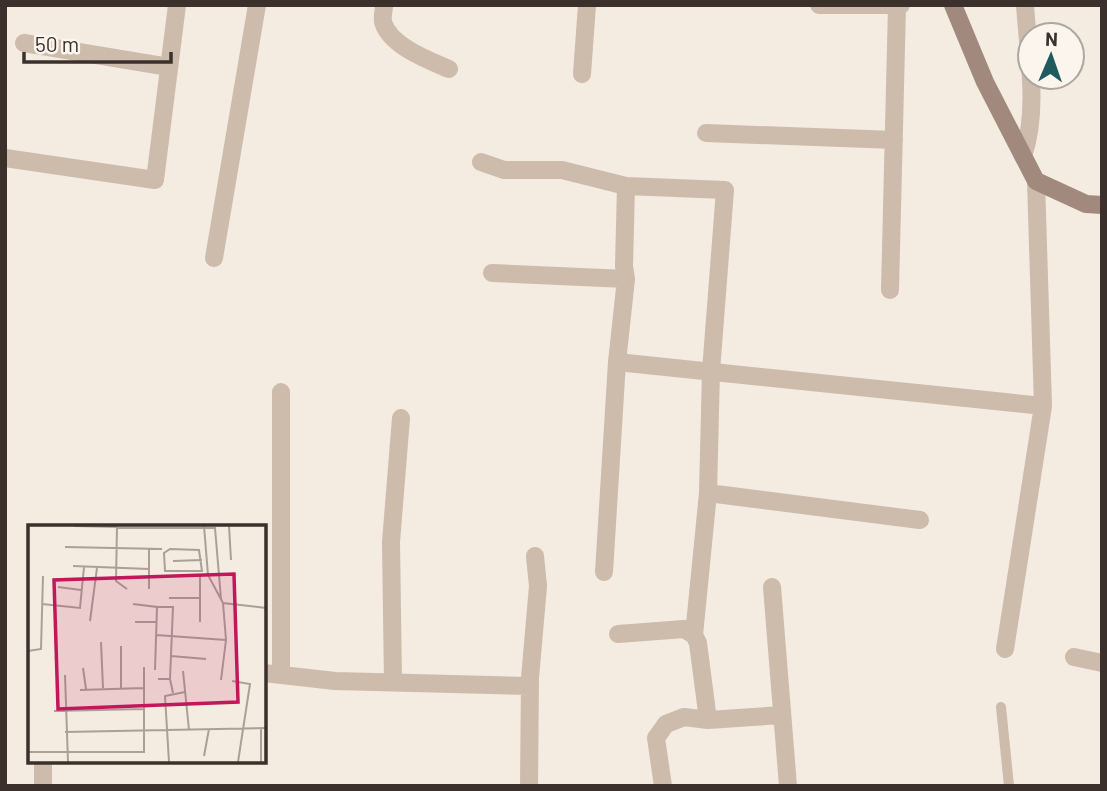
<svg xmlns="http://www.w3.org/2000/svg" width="1107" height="791" font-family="Barlow,sans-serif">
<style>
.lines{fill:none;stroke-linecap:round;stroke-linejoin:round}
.lane{stroke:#cdbbac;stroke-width:10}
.street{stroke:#cdbbac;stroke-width:18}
.secondary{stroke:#a18a7d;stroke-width:18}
.inset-road{fill:none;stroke:#aaa098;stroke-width:2}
.view{fill:#c2185b;fill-opacity:0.15;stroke:#c2185b;stroke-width:3.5}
.inset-edge{fill:none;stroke:#3b302b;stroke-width:3.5}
</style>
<rect width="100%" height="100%" fill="#f4ebe1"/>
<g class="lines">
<path class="lane" d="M1001 707 1009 786"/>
<path class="street" d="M384 5C384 10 382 17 383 22 390 46 428 60 449 69
M819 5H901
M24 43 169 67
M582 74 587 5
M706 133 894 140
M1023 156C1039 111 1028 52 1025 5
M5 158 155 180 177 5
M481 162 504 170H562L626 186 624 266 626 279 617 362 604 572
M626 186 725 190 711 371 708 493 694 635
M214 258 257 5
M492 273 626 279
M890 290 897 6
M617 362 1043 406
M708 493 920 520
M772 587 788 786
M618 634 684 629 694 635 698 643 708 720
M1005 649 1043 406 1036 181
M1074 657 1102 663
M264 673 335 681 530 686
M281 675V392
M393 682 391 542 401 418
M43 786V761
M529 786 530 678 538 586 535 556
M663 786 656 738 666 724 684 717 708 720 782 715"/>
<path class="secondary" d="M953 5 985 82 1036 181 1086 204 1102 205"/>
</g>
<g transform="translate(28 525)">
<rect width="238" height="238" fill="#f4ebe1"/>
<path class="inset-road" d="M46 1 89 2M89 1 88 56 99 64M176 1 180 50 195 78 238 83M201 1 203 35M89 3H187L193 74M37 22 134 24M142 24 171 25 174 46H137L136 28ZM145 36 174 35M45 41 121 44M172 51V97M30 62 53 65M121 64V24M141 73H172M14 79 52 83 56 42M105 79 129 82 127 145M129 82H145L142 154M62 96 69 43M107 97H129M128 110 198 115M73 117 75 163M93 121V164M0 126 13 124 15 51M143 131 178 134M55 143 58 164M155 146 161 205M37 150 40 237M130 154H142L145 168M193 155 198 115 195 78M204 156 222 159 210 237M52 165 116 163M26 186 116 184M37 207 238 203M0 227H116V142M176 231 181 204M141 237 137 171 157 167M233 237V204"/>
<path class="view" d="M206 49 210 177 30 184 26 55Z"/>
<rect width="238" height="238" class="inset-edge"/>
</g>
<rect width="1107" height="791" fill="none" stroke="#3b302b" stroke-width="14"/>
<g transform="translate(1051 56) rotate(2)"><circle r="33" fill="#fbf5ee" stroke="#aea6a0" stroke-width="2"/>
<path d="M0-5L12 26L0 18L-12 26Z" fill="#1f5a5e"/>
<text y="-10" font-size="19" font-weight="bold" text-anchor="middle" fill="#3b302b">N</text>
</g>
<path d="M24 52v10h147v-10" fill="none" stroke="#3b302b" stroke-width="3.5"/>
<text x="35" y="52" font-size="21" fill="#3b302b" stroke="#fbf5ee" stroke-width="5" paint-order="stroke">50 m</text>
</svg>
